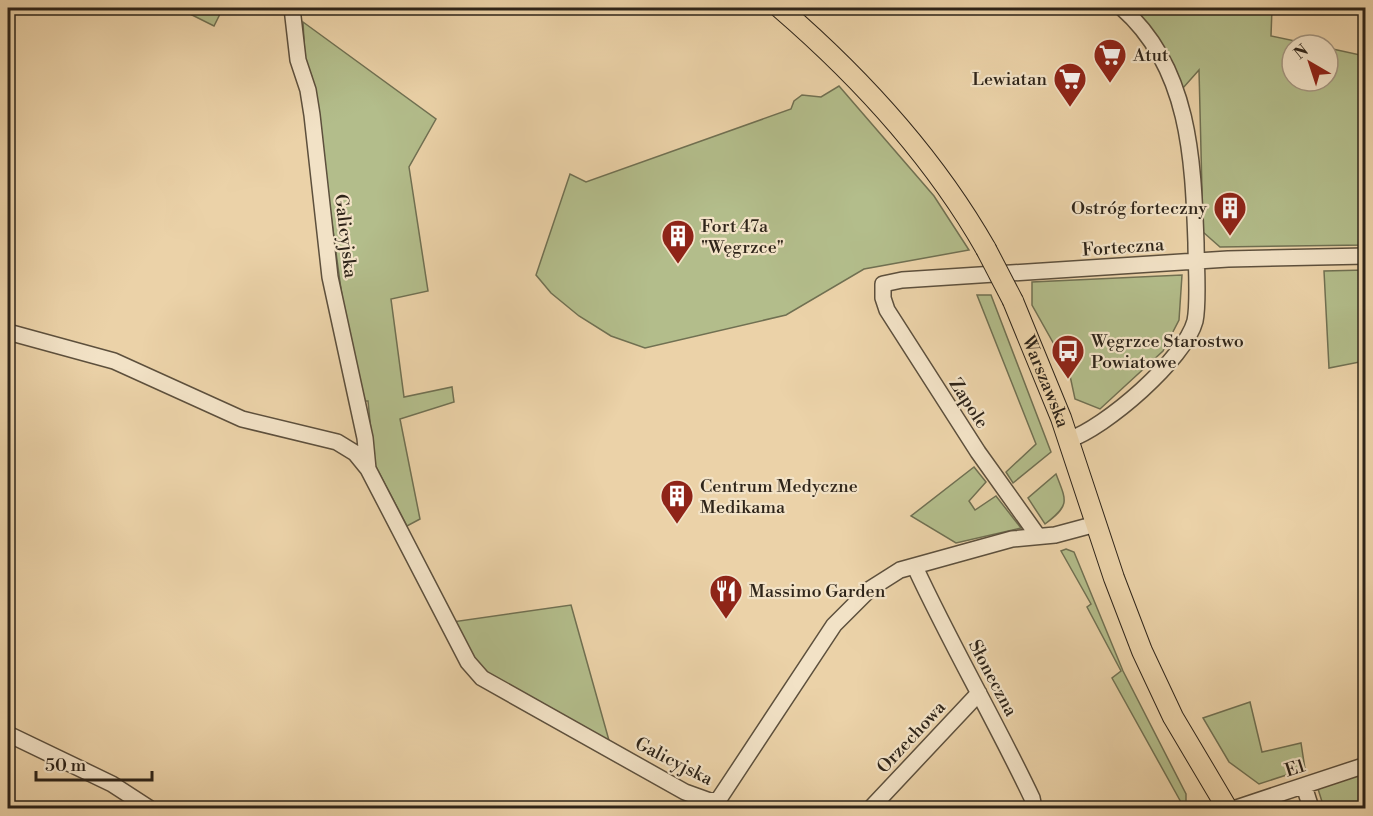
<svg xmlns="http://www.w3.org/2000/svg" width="1373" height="816" font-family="'Libre Bodoni',serif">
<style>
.green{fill:#b3bd8b;stroke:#707052;stroke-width:1.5}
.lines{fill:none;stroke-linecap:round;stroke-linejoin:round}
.minor-casing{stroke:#5d503d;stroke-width:18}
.major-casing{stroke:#2e2419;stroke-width:22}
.minor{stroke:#f2e2c6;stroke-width:15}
.major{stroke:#ebd2a8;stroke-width:20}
.major-bridge-casing{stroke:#2e2419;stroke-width:22;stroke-linecap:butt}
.major-bridge{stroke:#ebd2a8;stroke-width:20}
.labels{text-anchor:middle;stroke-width:4.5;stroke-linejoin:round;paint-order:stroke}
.poi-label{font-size:18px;fill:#2e2419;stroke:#f2e2c6;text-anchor:start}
.street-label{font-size:18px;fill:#2e2419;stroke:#f2e2c6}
</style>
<rect width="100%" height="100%" fill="#ebd2a8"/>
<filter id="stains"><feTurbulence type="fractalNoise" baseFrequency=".00333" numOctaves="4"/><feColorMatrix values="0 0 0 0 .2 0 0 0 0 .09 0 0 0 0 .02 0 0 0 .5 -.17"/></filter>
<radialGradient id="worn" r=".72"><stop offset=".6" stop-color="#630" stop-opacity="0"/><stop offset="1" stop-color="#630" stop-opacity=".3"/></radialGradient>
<path class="green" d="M178 8H223L214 26Z
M1134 8H1272L1271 36 1314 45H1292V81H1328V48L1365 56V245L1220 247 1203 232 1199 70 1183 88 1165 53Z
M303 22 436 119 409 167 428 291 391 299 404 397 452 387 454 402 400 419 420 519 407 526 374 463 368 401H365L344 311 312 77 305 59Z
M839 86 934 196 969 250 864 269 786 315 645 348 611 336 579 316 551 293 536 275 570 174 586 182 791 109 794 101 802 95 821 97Z
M1365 270V361L1329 368 1324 271Z
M1182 275 1179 320 1163 351 1100 409 1075 399 1069 371 1032 305V282Z
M977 295H991L1051 452 1013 483 1006 472 1036 444Z
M974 467 986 482 969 501 975 510 996 496 1021 528 956 543 911 516Z
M1056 474C1067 502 1070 505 1045 524L1028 498Z
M1066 549 1074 552 1123 671 1186 794V803L1182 804 1112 678 1121 671 1087 607 1091 604 1061 551Z
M571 605 610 744 484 674 452 622Z
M1250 702 1262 752 1301 743 1305 769 1259 784 1229 762 1203 718Z
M1365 773V808H1324L1318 789Z"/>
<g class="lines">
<g class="minor-casing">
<path id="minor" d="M292 8 298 60 308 90 312 115 330 277 365 438 368 469
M8 332 114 361 242 419 337 442 355 453 368 469 468 662 482 678 685 792 710 801 719 799 834 625 870 589 900 570 1012 539 1055 535 1096 524
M1068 440C1105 428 1185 359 1195 321 1199 302 1196 264 1196 243 1193 160 1190 68 1122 8
M1038 536 978 452 887 310 883 298V284L902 280 1228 259 1366 256
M915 567C951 645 995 720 1032 798L1034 808
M8 734 112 784 149 808
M1304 786 1311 808
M871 808 979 693
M1236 808 1366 765"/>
</g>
<g class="major-casing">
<g id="major">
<path d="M780 8C860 77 933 156 986 249"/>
<path id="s1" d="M1013 301 1061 418 1114 578 1142 651 1173 717 1227 808"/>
</g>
</g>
<use href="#minor" class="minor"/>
<use href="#major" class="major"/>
<g class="major-bridge-casing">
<path id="major-bridge" d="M986 249 1013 301"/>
</g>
<use href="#major-bridge" class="major-bridge"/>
</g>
<defs>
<g id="supermarket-pin" transform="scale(1.725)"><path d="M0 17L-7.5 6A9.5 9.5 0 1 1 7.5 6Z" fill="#8f2418" stroke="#f2e2c6"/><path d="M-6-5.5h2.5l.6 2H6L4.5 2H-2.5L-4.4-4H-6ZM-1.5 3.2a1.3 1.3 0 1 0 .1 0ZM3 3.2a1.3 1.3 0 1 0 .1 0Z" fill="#fff"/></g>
<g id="building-pin" transform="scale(1.725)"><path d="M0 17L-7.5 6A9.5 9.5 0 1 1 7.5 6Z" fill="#8f2418" stroke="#f2e2c6"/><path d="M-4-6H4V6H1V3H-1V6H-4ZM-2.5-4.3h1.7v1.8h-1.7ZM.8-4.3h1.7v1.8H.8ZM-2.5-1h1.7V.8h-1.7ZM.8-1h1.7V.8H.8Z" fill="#fff"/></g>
<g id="bus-pin" transform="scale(1.725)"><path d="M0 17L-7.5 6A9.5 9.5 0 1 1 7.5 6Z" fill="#8f2418" stroke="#f2e2c6"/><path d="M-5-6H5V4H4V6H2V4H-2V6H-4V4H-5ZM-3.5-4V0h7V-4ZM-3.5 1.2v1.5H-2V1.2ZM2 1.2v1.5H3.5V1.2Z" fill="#fff"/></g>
<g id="restaurant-pin" transform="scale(1.725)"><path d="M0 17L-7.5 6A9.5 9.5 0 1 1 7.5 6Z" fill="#8f2418" stroke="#f2e2c6"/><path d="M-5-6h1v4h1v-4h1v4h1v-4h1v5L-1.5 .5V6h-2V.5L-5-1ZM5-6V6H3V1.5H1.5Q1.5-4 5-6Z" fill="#fff"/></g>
</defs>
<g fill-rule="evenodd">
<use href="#supermarket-pin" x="1110" y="55"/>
<use href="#supermarket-pin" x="1070" y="79"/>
<use href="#building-pin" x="1230" y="208"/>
<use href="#building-pin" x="678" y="236"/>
<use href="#bus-pin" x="1068" y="351"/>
<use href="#building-pin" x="677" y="496"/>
<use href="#restaurant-pin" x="726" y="591"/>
</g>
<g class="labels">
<g class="poi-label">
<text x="1133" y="61">Atut</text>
<text x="1047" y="85" text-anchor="end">Lewiatan</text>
<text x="1207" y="214" text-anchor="end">Ostróg forteczny</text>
<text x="701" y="232">Fort 47a<tspan x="701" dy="21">"Węgrzce"</tspan></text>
<text x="1091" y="347">Węgrzce Starostwo<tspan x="1091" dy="21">Powiatowe</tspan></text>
<text x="700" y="492">Centrum Medyczne<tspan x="700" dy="21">Medikama</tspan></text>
<text x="749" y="597">Massimo Garden</text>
</g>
<g class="street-label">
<text transform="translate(346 236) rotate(83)" y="6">Galicyjska</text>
<text transform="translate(1123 247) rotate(-4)" y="6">Forteczna</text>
<text dy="6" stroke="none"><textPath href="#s1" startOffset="87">Warszawska</textPath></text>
<text transform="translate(969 403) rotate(57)" y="6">Zapole</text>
<text transform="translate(993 678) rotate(62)" y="6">Słoneczna</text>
<text transform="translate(911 737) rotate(-47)" y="6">Orzechowa</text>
<text transform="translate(674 761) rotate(27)" y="6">Galicyjska</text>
<text transform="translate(1295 768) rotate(-18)" y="6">E1</text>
</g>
</g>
<rect width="1373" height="816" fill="none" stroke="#ebd2a8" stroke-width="30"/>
<rect x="9" y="9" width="1355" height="798" fill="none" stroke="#2e2419" stroke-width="3"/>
<rect x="15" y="15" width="1343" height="786" fill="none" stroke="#2e2419" stroke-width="1.5"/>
<g transform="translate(1310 63) rotate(321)"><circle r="28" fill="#f2e2c6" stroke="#a49681" stroke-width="1.5"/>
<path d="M0-4.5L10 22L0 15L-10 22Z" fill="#8f2418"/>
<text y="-9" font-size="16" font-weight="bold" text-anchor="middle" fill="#2e2419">N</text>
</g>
<path d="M36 771v9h116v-9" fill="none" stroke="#2e2419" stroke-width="3"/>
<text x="45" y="771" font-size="18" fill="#2e2419" stroke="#f2e2c6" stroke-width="4.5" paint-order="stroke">50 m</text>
<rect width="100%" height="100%" filter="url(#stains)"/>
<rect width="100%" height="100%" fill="url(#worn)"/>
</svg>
